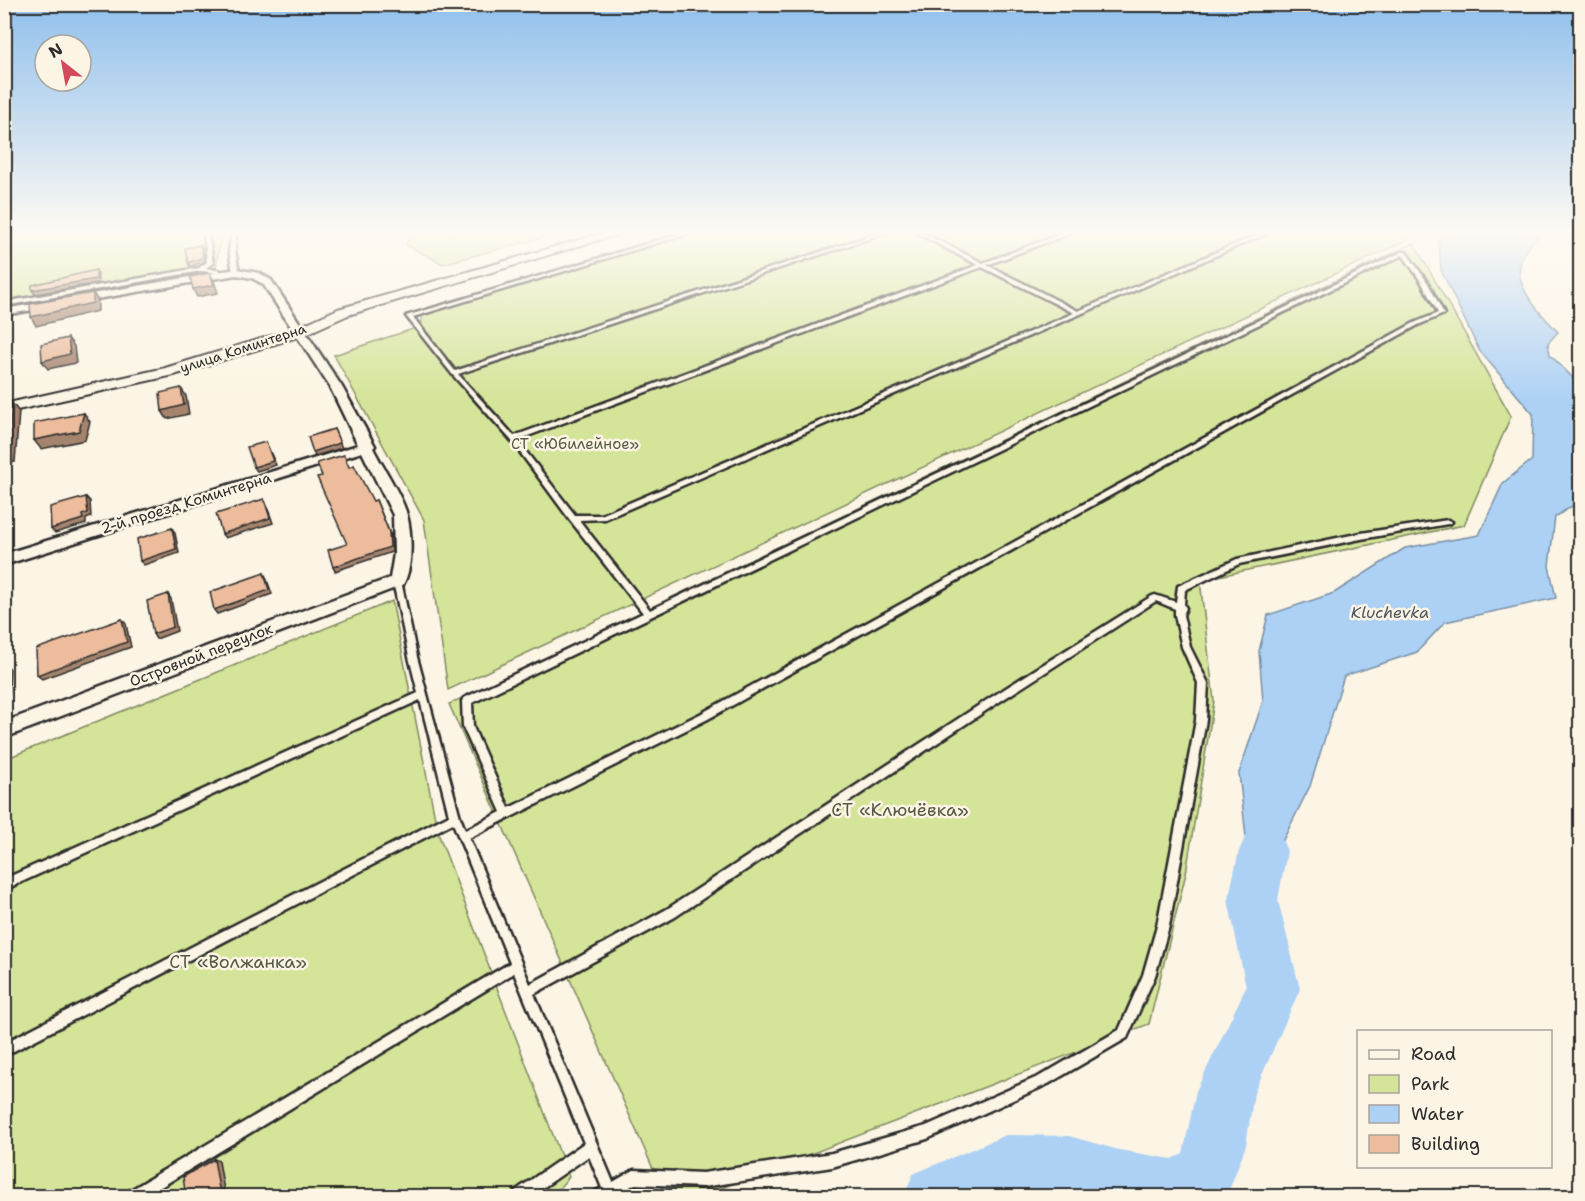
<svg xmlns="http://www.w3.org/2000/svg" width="1585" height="1201" font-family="'Shantell Sans',sans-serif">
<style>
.green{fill:#d4e498;stroke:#808862;stroke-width:1.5}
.water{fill:#add1f5;stroke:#798fa4;stroke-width:1.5}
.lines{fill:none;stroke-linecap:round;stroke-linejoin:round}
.river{fill:#add1f5;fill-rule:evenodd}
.service-casing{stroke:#2b2b2b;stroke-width:5}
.minor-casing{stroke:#2b2b2b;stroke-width:5}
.tertiary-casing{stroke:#2b2b2b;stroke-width:4}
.service{fill:#fcf5e5;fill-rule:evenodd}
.minor{fill:#fcf5e5;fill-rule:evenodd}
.tertiary{fill:#fcf5e5;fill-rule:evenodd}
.shaded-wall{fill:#a5846e;stroke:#2b2b2b;stroke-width:1.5}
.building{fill:#ecbc9d;stroke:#2b2b2b;stroke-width:1.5}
.labels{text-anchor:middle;stroke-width:5;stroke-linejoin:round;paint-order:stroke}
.far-street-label{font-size:14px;fill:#2b2b2b;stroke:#fcf5e5}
.park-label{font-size:15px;fill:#555946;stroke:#fcf5e5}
.street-label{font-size:15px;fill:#2b2b2b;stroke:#fcf5e5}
.water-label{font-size:16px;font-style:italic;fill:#4c545e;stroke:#fcf5e5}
.near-park-label{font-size:18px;fill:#555946;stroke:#fcf5e5}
</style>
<rect width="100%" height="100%" fill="#fcf5e5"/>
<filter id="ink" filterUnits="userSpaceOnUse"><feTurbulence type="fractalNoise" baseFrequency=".0167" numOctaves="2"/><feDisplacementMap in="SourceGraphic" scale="12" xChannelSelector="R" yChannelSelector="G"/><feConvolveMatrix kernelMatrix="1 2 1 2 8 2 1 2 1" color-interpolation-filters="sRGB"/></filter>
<g filter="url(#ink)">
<path class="green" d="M5 233H221L216 268 5 306Z
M409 233H559L443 264 406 245Z
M681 233H1412L1405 241 448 690 424 520 334 355 422 326V314Z
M1414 243 1511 416 1464 525 1200 580 1214 701 1186 873 1149 1024 701 1196H665L449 704Z
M392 601 438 833 569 1177 552 1196H5V759Z"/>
<path class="water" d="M1450 233H1542C1497 269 1528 300 1558 332L1548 343 1550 355 1572 377 1580 396V501L1555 517 1549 566 1556 598 1445 622 1417 652 1344 676 1310 786 1253 900 1239 773 1263 701 1259 651 1268 615 1334 593 1405 548 1479 535 1503 483 1532 460 1533 414 1479 350 1441 270 1439 241Z"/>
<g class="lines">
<path class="river" d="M1263 829 1280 835 1287 851 1278 900 1300 989 1254 1093 1246 1145 1227 1196H904L913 1174 1006 1135 1069 1136 1119 1150 1172 1159 1183 1154 1196 1091 1246 987 1228 900 1239 851 1246 835Z"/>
<g class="service-casing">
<path id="service" d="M204 233H208L213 263 206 268 226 272V274L201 271 4 306V302L199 268 207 262Z
M232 233H236L235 250 239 272 236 274 233 272 229 250Z
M683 233H690L413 317 455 371 879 233H886L458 374 514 436 978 265 917 233H923L983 263 1064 233H1071L987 265 1078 311 1262 233H1268L605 519 579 520 650 610 1402 252H1406L1428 283 1444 314 1418 325 706 720 469 838 530 984 667 909 990 698 1152 596 1155 595 1176 602 1178 586 1237 559 1361 533 1448 520 1452 522 1448 524 1361 539 1239 564 1185 590 1184 605 1186 608 1183 615 1190 647 1208 683 1206 720 1169 926 1155 976 1127 1038 1048 1084 927 1139 832 1167 703 1187 635 1184 618 1194 619 1196H594L596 1191 602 1188 589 1156 531 1196H513L515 1191 584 1143 514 973 146 1196H127L129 1191 510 963 453 823 4 1056V1043L449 815 420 700 4 890V879L418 693 409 657 393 581 397 578 401 581 417 657 460 817 465 830 501 812 463 727 462 701 464 698 643 613 570 520 511 440 452 374 406 316ZM1403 255 1422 283 1438 313 1414 323 700 714 509 808 473 727 472 703ZM982 267 1074 313 601 515H575L517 440ZM1156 601 1175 609V615L1182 647 1198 683 1196 720 1157 926 1143 975 1119 1030 1040 1076 926 1126 832 1153 703 1173 634 1170 613 1182 534 994 675 917 996 704Z"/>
</g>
<g class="minor-casing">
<path id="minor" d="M236 269 259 273 271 280 342 387 375 446 373 448C383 468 402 495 407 515 412 534 413 568 403 585L4 738V722L390 578 394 554 393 515 362 452 4 565V554L358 445 330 387 263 284 252 278 236 275 4 315V309Z"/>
</g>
<g class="tertiary-casing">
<path id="tertiary" d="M603 233H622L348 315 304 335 174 375 4 413V404L165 368 294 329 338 309Z"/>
</g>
<use href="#service" class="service"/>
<use href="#minor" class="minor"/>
<use href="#tertiary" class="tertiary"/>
</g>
<path class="shaded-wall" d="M201 245 203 249 205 261 190 267 188 263Z
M96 270 98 274V283L35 294 32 290Z
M210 273 214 281 218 293 197 297 193 289Z
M5 288 10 294 9 299 4 300Z
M93 293 98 301V311L36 326 31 317Z
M4 311 8 317V326L4 327Z
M68 338 74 346 76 363 48 369 42 361Z
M181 388 186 396 189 414 167 419 162 411Z
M12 403 19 412 15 462 4 464V454Z
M84 413 90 422 85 440 41 449 34 440Z
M334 429 342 448 315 456 313 452Z
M266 442 276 465 257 471 254 467Z
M86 497 90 501 91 517 86 519V524L55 533 51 529 82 515Z
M264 499 266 503 273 523 225 538 222 534Z
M376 500 391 536 392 552 335 571 333 567Z
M172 528 175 533 179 553 144 565 140 561Z
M264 573 266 577 272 594 217 614 214 610Z
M4 586 6 588 4 607Z
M168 594 171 599 177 631 156 639 153 634Z
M122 619 126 624 131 647 42 679 37 675Z
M6 664 10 669 9 693 4 695Z
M214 1159 219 1161 225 1196 216 1197Z"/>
<path class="building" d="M201 245 203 257 188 263 185 248Z
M96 270V279L32 290V285Z
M210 273 214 285 193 289 190 277Z
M93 293V303L31 317 30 304Z
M68 338 70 354 42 361 41 344Z
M181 388 184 405 162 411 160 393Z
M12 403 8 453 4 454V409L6 405Z
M84 413 79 431 34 440V423Z
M334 429 340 443 313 452 308 437Z
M266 442 273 461 254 467 247 447Z
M344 455 349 467 354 465 373 501 376 500 389 532 390 547 333 567 328 550 347 544 317 477 322 476 317 463Z
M86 497 88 513 82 515 83 519 51 529 50 507Z
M264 499 270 518 222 534 216 514Z
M172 528 176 549 140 561 137 539Z
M264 573 269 590 214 610 210 592Z
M168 594 173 627 153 634 147 601Z
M122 619 127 642 37 675 36 649Z
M6 664 5 689H4V665Z
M214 1159 220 1194 216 1197H186L183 1177Z"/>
</g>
<linearGradient id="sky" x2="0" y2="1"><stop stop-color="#90c0ed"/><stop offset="0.58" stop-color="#fefaf3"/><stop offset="1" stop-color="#fefaf3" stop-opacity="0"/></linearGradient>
<rect width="1585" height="401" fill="url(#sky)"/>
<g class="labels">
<g class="far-street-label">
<text transform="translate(243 348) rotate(-18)" y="5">улица Коминтерна</text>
</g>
<g class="park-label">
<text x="575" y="449">СТ «Юбилейное»</text>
</g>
<g class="street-label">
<text transform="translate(186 503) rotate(-17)" y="5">2-й проезд Коминтерна</text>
<text transform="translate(201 655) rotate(-21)" y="5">Островной переулок</text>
</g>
<g class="water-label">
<text x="1390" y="618">Kluchevka</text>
</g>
<g class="near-park-label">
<text x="900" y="816">СТ «Ключёвка»</text>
<text x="238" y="968">СТ «Волжанка»</text>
</g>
</g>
<rect width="1585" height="1201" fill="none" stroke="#fcf5e5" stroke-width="24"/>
<rect x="12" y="12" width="1561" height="1177" fill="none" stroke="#2b2b2b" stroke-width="2" filter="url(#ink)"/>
<rect x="1357" y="1030" width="195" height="138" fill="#fcf5e5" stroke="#a8a49b" stroke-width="1.5"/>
<rect x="1369" y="1050" width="30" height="9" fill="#fcf5e5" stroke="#a8a49b" stroke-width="1.5"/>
<text x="1411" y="1060" font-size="18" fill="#2b2b2b">Road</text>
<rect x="1369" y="1075" width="30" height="18" fill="#d4e498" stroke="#a8a49b" stroke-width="1.5"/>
<text x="1411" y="1090" font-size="18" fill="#2b2b2b">Park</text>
<rect x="1369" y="1105" width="30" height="18" fill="#add1f5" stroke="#a8a49b" stroke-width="1.5"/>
<text x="1411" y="1120" font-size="18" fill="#2b2b2b">Water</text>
<rect x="1369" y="1135" width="30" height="18" fill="#ecbc9d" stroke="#a8a49b" stroke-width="1.5"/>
<text x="1411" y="1150" font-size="18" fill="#2b2b2b">Building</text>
<g transform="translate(63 63) rotate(329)"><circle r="28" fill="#fcf5e5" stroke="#a8a49b" stroke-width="1.5"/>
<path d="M0-4.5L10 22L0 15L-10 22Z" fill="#d1495b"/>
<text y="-9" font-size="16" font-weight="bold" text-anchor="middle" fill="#2b2b2b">N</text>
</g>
</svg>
